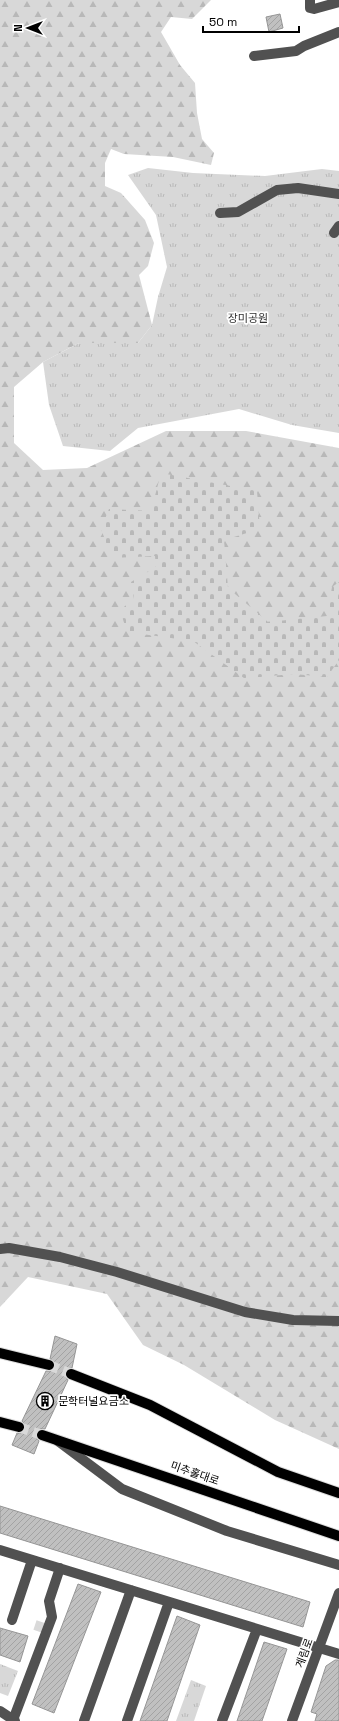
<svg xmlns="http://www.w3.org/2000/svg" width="339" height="1721" font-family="'Space Grotesk','Noto Sans KR',sans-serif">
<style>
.forest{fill:url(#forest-firs)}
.cemetery{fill:url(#cemetery-stones)}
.park{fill:url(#park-tufts)}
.building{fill:url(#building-hatch);stroke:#959595}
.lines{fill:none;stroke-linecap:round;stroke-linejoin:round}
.minor-tunnel{stroke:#d9d9d9;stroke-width:10;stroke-dasharray:10 5;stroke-linecap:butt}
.major-casing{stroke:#dbdbdb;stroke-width:12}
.minor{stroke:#515151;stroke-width:10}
.major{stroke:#000;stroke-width:10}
.labels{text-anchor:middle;stroke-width:3.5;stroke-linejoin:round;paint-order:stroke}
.park-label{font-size:11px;fill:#2f2f2f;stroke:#fff}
.poi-label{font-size:11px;fill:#000;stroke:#fff;text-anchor:start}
.street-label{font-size:11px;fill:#000;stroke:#fff}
</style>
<defs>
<pattern id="forest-firs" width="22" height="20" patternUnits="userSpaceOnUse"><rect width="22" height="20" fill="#d8d8d8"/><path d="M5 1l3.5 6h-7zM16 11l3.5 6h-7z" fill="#b8b8b8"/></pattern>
<pattern id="cemetery-stones" width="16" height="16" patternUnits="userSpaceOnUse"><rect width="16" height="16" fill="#d8d8d8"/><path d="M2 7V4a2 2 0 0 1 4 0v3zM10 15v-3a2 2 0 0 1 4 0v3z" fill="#b8b8b8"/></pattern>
<pattern id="park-tufts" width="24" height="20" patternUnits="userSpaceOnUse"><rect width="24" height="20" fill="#d8d8d8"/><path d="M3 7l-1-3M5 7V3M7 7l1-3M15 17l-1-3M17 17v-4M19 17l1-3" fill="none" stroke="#b8b8b8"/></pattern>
<pattern id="building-hatch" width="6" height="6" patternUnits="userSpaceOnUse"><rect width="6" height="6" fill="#c0c0c0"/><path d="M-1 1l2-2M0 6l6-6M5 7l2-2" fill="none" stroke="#a3a3a3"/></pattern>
</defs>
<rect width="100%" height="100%" fill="#fff"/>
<path class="forest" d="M0 0H211L192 19 171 17 161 32 180 65 195 83 197 113 202 139 214 153 211 165 173 157 124 154 111 149 105 163V186L121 193 145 220 154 243 148 266 139 275 152 325 138 343H79L43 362 14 387V443L43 470 87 468 166 431H246L339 448V1449L275 1420 184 1365 143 1345 107 1294 28 1277 0 1307Z"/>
<path class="cemetery" d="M161 473 257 491 260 529 224 540 228 588 268 622 327 616 332 587 339 582V660L327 677 294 674 244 678 193 641 127 632 120 610 134 599 131 582 156 567 155 556 112 558 101 529 109 509 151 511Z"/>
<path class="park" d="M148 168 193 173 265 176 322 169 339 171V433L292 425 239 409 138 428 110 451 63 446 49 405 43 362 79 343H138L152 325 158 297 167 267 156 215 128 175Z
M0 1664 18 1671 8 1696 0 1693Z
M191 1680 206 1686 194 1721H176Z"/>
<path class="building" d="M280 14 283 28 269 32 266 17Z
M55 1336 77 1344 72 1368 67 1369 65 1372V1375L68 1380 45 1429H40L36 1433V1437L39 1441 34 1454 12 1445 17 1433H21L25 1429V1425L22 1421 46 1371H51L55 1367V1363L50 1359Z
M0 1506 310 1602 303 1627 0 1533Z
M78 1584 101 1592 54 1713 32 1704Z
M177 1616 200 1625 167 1721H140Z
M0 1628 28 1636 20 1662 0 1655Z
M264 1642 287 1649 262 1721H237Z
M335 1660H339V1721H315L317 1714 311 1712 326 1666Z"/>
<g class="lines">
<path class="minor-tunnel" d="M49 1365 71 1374
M19 1427 42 1435
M35 1625 47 1629"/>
<g class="major-casing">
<path id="major" d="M0 1353 49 1365
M71 1374 150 1405 278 1472 339 1493
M0 1422 19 1427
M42 1435 339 1536"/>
</g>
<path class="minor" d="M310 0V8L314 9 339 2
M254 56 296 51 304 46 339 32
M220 213 238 212 277 190 298 188 339 194
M334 233 339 226
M0 1249 9 1248 60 1257 117 1272 245 1312 293 1320 339 1321
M58 1441 122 1489 227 1531 339 1565
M0 1550 339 1654
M12 1620 32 1560
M0 1711 15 1721
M13 1720 52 1617 49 1601 60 1568
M84 1721 131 1590
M127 1721 169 1602
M222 1721 257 1629
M292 1721 339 1593"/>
<use href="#major" class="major"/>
</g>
<defs>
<g id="building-ring" transform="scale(0.9)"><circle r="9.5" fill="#fff" stroke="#000" stroke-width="1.5"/><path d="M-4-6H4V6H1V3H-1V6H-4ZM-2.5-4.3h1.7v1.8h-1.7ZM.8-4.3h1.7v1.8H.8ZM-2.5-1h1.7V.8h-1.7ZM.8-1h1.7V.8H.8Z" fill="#000"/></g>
</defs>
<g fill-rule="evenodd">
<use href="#building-ring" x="45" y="1401"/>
</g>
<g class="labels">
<g class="park-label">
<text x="248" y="322">장미공원</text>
</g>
<g class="poi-label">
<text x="58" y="1405">문학터널요금소</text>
</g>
<g class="street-label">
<text transform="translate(195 1473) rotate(19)" y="4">미추홀대로</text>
<text transform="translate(304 1653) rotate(-70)" y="4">계림로</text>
</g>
</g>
<g transform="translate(28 28) rotate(270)" stroke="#ffffff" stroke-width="3" paint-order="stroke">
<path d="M0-3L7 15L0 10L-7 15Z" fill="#000000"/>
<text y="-6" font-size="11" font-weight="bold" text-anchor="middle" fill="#000000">N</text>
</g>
<path d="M203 26v6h96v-6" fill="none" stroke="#000000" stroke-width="2"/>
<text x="209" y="26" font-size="12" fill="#000000" stroke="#ffffff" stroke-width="3" paint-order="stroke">50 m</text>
</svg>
